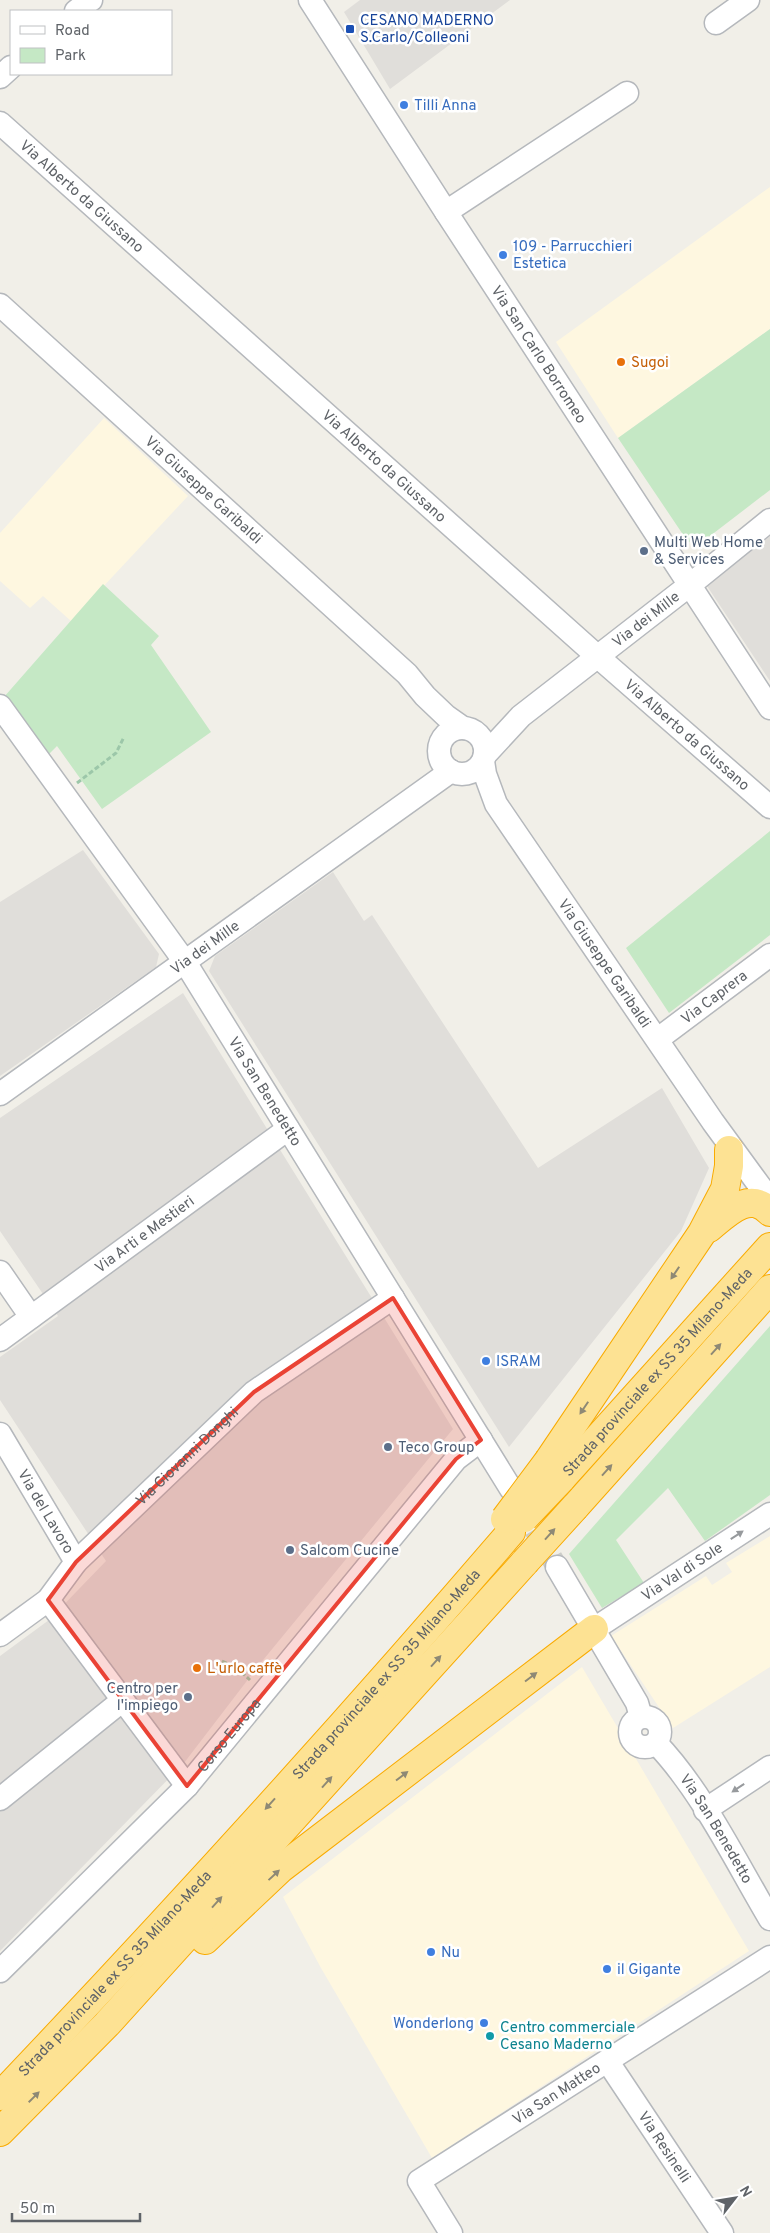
<svg xmlns="http://www.w3.org/2000/svg" width="770" height="2233" font-family="Overpass,sans-serif">
<style>
.commercial{fill:#fef7e0}
.industrial{fill:#e0deda}
.green{fill:#c5e8c5}
.lines{fill:none;stroke-linecap:round;stroke-linejoin:round}
.minor-tunnel{stroke:#ccccc8;stroke-width:22;stroke-dasharray:22 11;stroke-linecap:butt}
.minor-casing{stroke:#b5b8bc;stroke-width:25}
.highway-casing{stroke:#f9ab00;stroke-width:30}
.path{stroke:#9cc7a9;stroke-width:3;stroke-dasharray:5 2.5;stroke-linecap:butt}
.minor{stroke:#fff;stroke-width:22}
.highway{stroke:#fde293;stroke-width:28}
.highway-bridge-casing{stroke:#f9ab00;stroke-width:30;stroke-linecap:butt}
.highway-bridge{stroke:#fde293;stroke-width:28}
.oneway{fill:#8e8975}
.oneway2{fill:#979a9d}
.marked{fill:#ea4335;fill-opacity:0.2;stroke:#ea4335;stroke-width:4;stroke-linejoin:round}
.transit-dot{fill:#1a4fb4;stroke:#fff;stroke-width:2}
.shop-dot{fill:#3f7fe0;stroke:#fff;stroke-width:2}
.food-dot{fill:#e8710a;stroke:#fff;stroke-width:2}
.service-dot{fill:#5c6f8a;stroke:#fff;stroke-width:2}
.culture-dot{fill:#0f9aa8;stroke:#fff;stroke-width:2}
.labels{text-anchor:middle;stroke-width:5;stroke-linejoin:round;paint-order:stroke}
.transit-label{font-size:15px;fill:#164399;stroke:#fff;text-anchor:start}
.shop-label{font-size:15px;fill:#366cbe;stroke:#fff;text-anchor:start}
.street-label{font-size:15px;fill:#5f6368;stroke:#fff}
.food-label{font-size:15px;fill:#c56008;stroke:#fff;text-anchor:start}
.service-label{font-size:15px;fill:#4e5e75;stroke:#fff;text-anchor:start}
.culture-label{font-size:15px;fill:#0d838f;stroke:#fff;text-anchor:start}
</style>
<rect width="100%" height="100%" fill="#f1efe8"/>
<path class="commercial" d="M770 187V329L618 438 556 342Z
M104 418 188 496 71 621 43 596 30 608 0 581V533Z
M770 1536V1667L673 1728 611 1636 706 1576 712 1585 732 1572 726 1563Z
M582 1667 749 1951 432 2158 321 1968 283 1897Z"/>
<path class="industrial" d="M360 0H510L390 89 344 12Z
M770 536V681L707 586Z
M83 850 159 954 156 967 0 1076V902Z
M333 872 364 921 372 915 538 1168 662 1088 709 1168 681 1231 509 1447 209 971 215 956Z
M183 993 453 1429 259 1665 184 1763 0 1951V1656L49 1620 106 1561 0 1400V1357L58 1316 0 1231V1118Z"/>
<path class="green" d="M770 329V490L710 536 688 542 618 438Z
M103 584 159 636 151 645 211 732 102 809 57 746 48 755 4 697Z
M770 831V935L669 1013 626 948Z
M770 1326V1495L705 1541 668 1488 616 1540 644 1583 602 1608 569 1554Z"/>
<g class="lines">
<path class="minor-tunnel" d="M518 1501 557 1567"/>
<g class="minor-casing">
<g id="minor">
<path id="s1" d="M310 0 446 212 770 708"/>
<path d="M76 11 91 0"/>
<path d="M716 23 748 0"/>
<path d="M0 77 11 67"/>
<path id="s2" d="M0 123 597 656 770 807"/>
<path d="M446 212 627 93"/>
<path id="s3" d="M0 305 407 674 425 696 446 716 463 728"/>
<path id="s4" d="M0 706 185 962 511 1489"/>
<circle cx="462" cy="751" r="23"/>
<path id="s5" d="M485 755 521 716 691 584 770 520"/>
<path id="s6" d="M483 761 485 774 496 804 713 1122 770 1200"/>
<path id="s7" d="M658 1039 770 955"/>
<path id="s8" d="M0 1094 451 771"/>
<path d="M0 1272 31 1317"/>
<path id="s9" d="M0 1340 288 1129"/>
<path id="s10" d="M0 1434 76 1562"/>
<path d="M557 1567 637 1703 641 1717"/>
<path d="M48 1600 187 1786"/>
<path id="s11" d="M594 1629 770 1514"/>
<path id="s12" d="M0 1635 48 1600 76 1562 254 1392 393 1298"/>
<circle cx="645" cy="1732" r="15"/>
<path id="s13" d="M656 1743C702 1791 736 1862 770 1919"/>
<path d="M0 1799 123 1700"/>
<path d="M705 1810 770 1767"/>
<path id="s14" d="M0 1971 187 1786 456 1459 481 1440"/>
<path id="s15" d="M608 2062 722 2233"/>
<path id="s16" d="M451 2233 419 2181 770 1957"/>
</g>
</g>
<g class="highway-casing">
<g id="highway">
<path d="M709 1228C727 1213 749 1190 770 1212"/>
<path d="M549 1460 702 1233 725 1189 729 1166V1150"/>
<path id="s17" d="M561 1479 770 1247"/>
<path d="M575 1507 770 1289"/>
<path d="M205 1940 280 1869 594 1629"/>
<path id="s18" d="M0 2096C175 1912 346 1724 511 1532"/>
<path d="M0 2132 107 2024 525 1562"/>
</g>
</g>
<path class="path" d="M77 783 116 753 124 737
M222 1661 237 1668 250 1680"/>
<use href="#minor" class="minor"/>
<use href="#highway" class="highway"/>
<g class="highway-bridge-casing">
<path id="highway-bridge" d="M524 1518 561 1479
M505 1519 549 1460
M525 1562 575 1507"/>
</g>
<use href="#highway-bridge" class="highway-bridge"/>
</g>
<defs><path id="oneway-solid" d="M-6-.8H1V-3.2L6.5 0L1 3.2V.8H-6Z" transform="scale(1.25)"/></defs>
<g class="oneway">
<use href="#oneway-solid" transform="translate(675 1273) rotate(124)"/>
<use href="#oneway-solid" transform="translate(716 1349) rotate(-48)"/>
<use href="#oneway-solid" transform="translate(584 1408) rotate(124)"/>
<use href="#oneway-solid" transform="translate(607 1470) rotate(-48)"/>
<use href="#oneway-solid" transform="translate(550 1534) rotate(-48)"/>
<use href="#oneway-solid" transform="translate(436 1661) rotate(-48)"/>
<use href="#oneway-solid" transform="translate(531 1677) rotate(-37)"/>
<use href="#oneway-solid" transform="translate(402 1776) rotate(-37)"/>
<use href="#oneway-solid" transform="translate(327 1782) rotate(-48)"/>
<use href="#oneway-solid" transform="translate(270 1804) rotate(132)"/>
<use href="#oneway-solid" transform="translate(274 1875) rotate(-43)"/>
<use href="#oneway-solid" transform="translate(217 1902) rotate(-48)"/>
<use href="#oneway-solid" transform="translate(34 2097) rotate(-45)"/>
</g>
<g class="oneway2">
<use href="#oneway-solid" transform="translate(737 1535) rotate(-33)"/>
<use href="#oneway-solid" transform="translate(738 1788) rotate(146)"/>
</g>
<path class="marked" d="M393 1298 481 1440 456 1459 187 1786 48 1600 76 1562 254 1392Z"/>
<rect class="transit-dot" x="345" y="24" width="10" height="10" rx="2.5"/>
<g class="shop-dot">
<circle cx="404" cy="105" r="5"/>
<circle cx="503" cy="255" r="5"/>
<circle cx="486" cy="1361" r="5"/>
<circle cx="431" cy="1952" r="5"/>
<circle cx="607" cy="1969" r="5"/>
<circle cx="484" cy="2023" r="5"/>
</g>
<g class="food-dot">
<circle cx="621" cy="362" r="5"/>
<circle cx="197" cy="1668" r="5"/>
</g>
<g class="service-dot">
<circle cx="644" cy="551" r="5"/>
<circle cx="388" cy="1447" r="5"/>
<circle cx="290" cy="1550" r="5"/>
<circle cx="188" cy="1697" r="5"/>
</g>
<circle class="culture-dot" cx="490" cy="2036" r="5"/>
<g class="labels">
<g class="transit-label">
<text x="360" y="25">CESANO MADERNO<tspan x="360" dy="17">S.Carlo/Colleoni</tspan></text>
</g>
<g class="shop-label">
<text x="414" y="110">Tilli Anna</text>
<text x="513" y="251">109 - Parrucchieri<tspan x="513" dy="17">Estetica</tspan></text>
<text x="496" y="1366">ISRAM</text>
<text x="441" y="1957">Nu</text>
<text x="617" y="1974">il Gigante</text>
<text x="474" y="2028" text-anchor="end">Wonderlong</text>
</g>
<g class="street-label">
<text dy="5" stroke="none"><textPath href="#s2" startOffset="110">Via Alberto da Giussano</textPath></text>
<text dy="5" stroke="none"><textPath href="#s1" startOffset="422">Via San Carlo Borromeo</textPath></text>
<text dy="5" stroke="none"><textPath href="#s2" startOffset="515">Via Alberto da Giussano</textPath></text>
<text dy="5" stroke="none"><textPath href="#s3" startOffset="275">Via Giuseppe Garibaldi</textPath></text>
<text dy="5" stroke="none"><textPath href="#s5" startOffset="211">Via dei Mille</textPath></text>
<text dy="5" stroke="none"><textPath href="#s2" startOffset="920">Via Alberto da Giussano</textPath></text>
<text dy="5" stroke="none"><textPath href="#s8" startOffset="252">Via dei Mille</textPath></text>
<text dy="5" stroke="none"><textPath href="#s6" startOffset="238">Via Giuseppe Garibaldi</textPath></text>
<text dy="5" stroke="none"><textPath href="#s7" startOffset="70">Via Caprera</textPath></text>
<text dy="5" stroke="none"><textPath href="#s4" startOffset="468">Via San Benedetto</textPath></text>
<text dy="5" stroke="none"><textPath href="#s9" startOffset="179">Via Arti e Mestieri</textPath></text>
<text dy="5" stroke="none"><textPath href="#s17" startOffset="144">Strada provinciale ex SS 35 Milano-Meda</textPath></text>
<text dy="5" stroke="none"><textPath href="#s12" startOffset="260">Via Giovanni Donghi</textPath></text>
<text dy="5" stroke="none"><textPath href="#s10" startOffset="90">Via del Lavoro</textPath></text>
<text dy="5" stroke="none"><textPath href="#s11" startOffset="105">Via Val di Sole</textPath></text>
<text dy="5" stroke="none"><textPath href="#s18" startOffset="572">Strada provinciale ex SS 35 Milano-Meda</textPath></text>
<text dy="5" stroke="none"><textPath href="#s14" startOffset="329">Corso Europa</textPath></text>
<text dy="5" stroke="none"><textPath href="#s13" startOffset="105">Via San Benedetto</textPath></text>
<text dy="5" stroke="none"><textPath href="#s18" startOffset="168">Strada provinciale ex SS 35 Milano-Meda</textPath></text>
<text dy="5" stroke="none"><textPath href="#s16" startOffset="224">Via San Matteo</textPath></text>
<text dy="5" stroke="none"><textPath href="#s15" startOffset="102">Via Resinelli</textPath></text>
</g>
<g class="food-label">
<text x="631" y="367">Sugoi</text>
<text x="207" y="1673">L'urlo caffè</text>
</g>
<g class="service-label">
<text x="654" y="547">Multi Web Home<tspan x="654" dy="17">&amp; Services</tspan></text>
<text x="398" y="1452">Teco Group</text>
<text x="300" y="1555">Salcom Cucine</text>
<text x="178" y="1693" text-anchor="end">Centro per<tspan x="178" dy="17">l'impiego</tspan></text>
</g>
<g class="culture-label">
<text x="500" y="2032">Centro commerciale<tspan x="500" dy="17">Cesano Maderno</tspan></text>
</g>
</g>
<rect x="10" y="10" width="162" height="65" fill="#ffffff" stroke="#bfc1c3"/>
<rect x="20" y="26" width="25" height="8" fill="#ffffff" stroke="#bfc1c3"/>
<text x="55" y="35" font-size="15" fill="#5f6368">Road</text>
<rect x="20" y="48" width="25" height="15" fill="#c5e8c5" stroke="#bfc1c3"/>
<text x="55" y="60" font-size="15" fill="#5f6368">Park</text>
<g transform="translate(735 2198) rotate(59)" stroke="#ffffff" stroke-width="4" paint-order="stroke">
<path d="M0-4L9 19L0 12L-9 19Z" fill="#5f6368"/>
<text y="-8" font-size="14" font-weight="bold" text-anchor="middle" fill="#5f6368">N</text>
</g>
<path d="M12 2213v8h128v-8" fill="none" stroke="#5f6368" stroke-width="2.5"/>
<text x="20" y="2213" font-size="15" fill="#5f6368" stroke="#ffffff" stroke-width="4" paint-order="stroke">50 m</text>
</svg>
